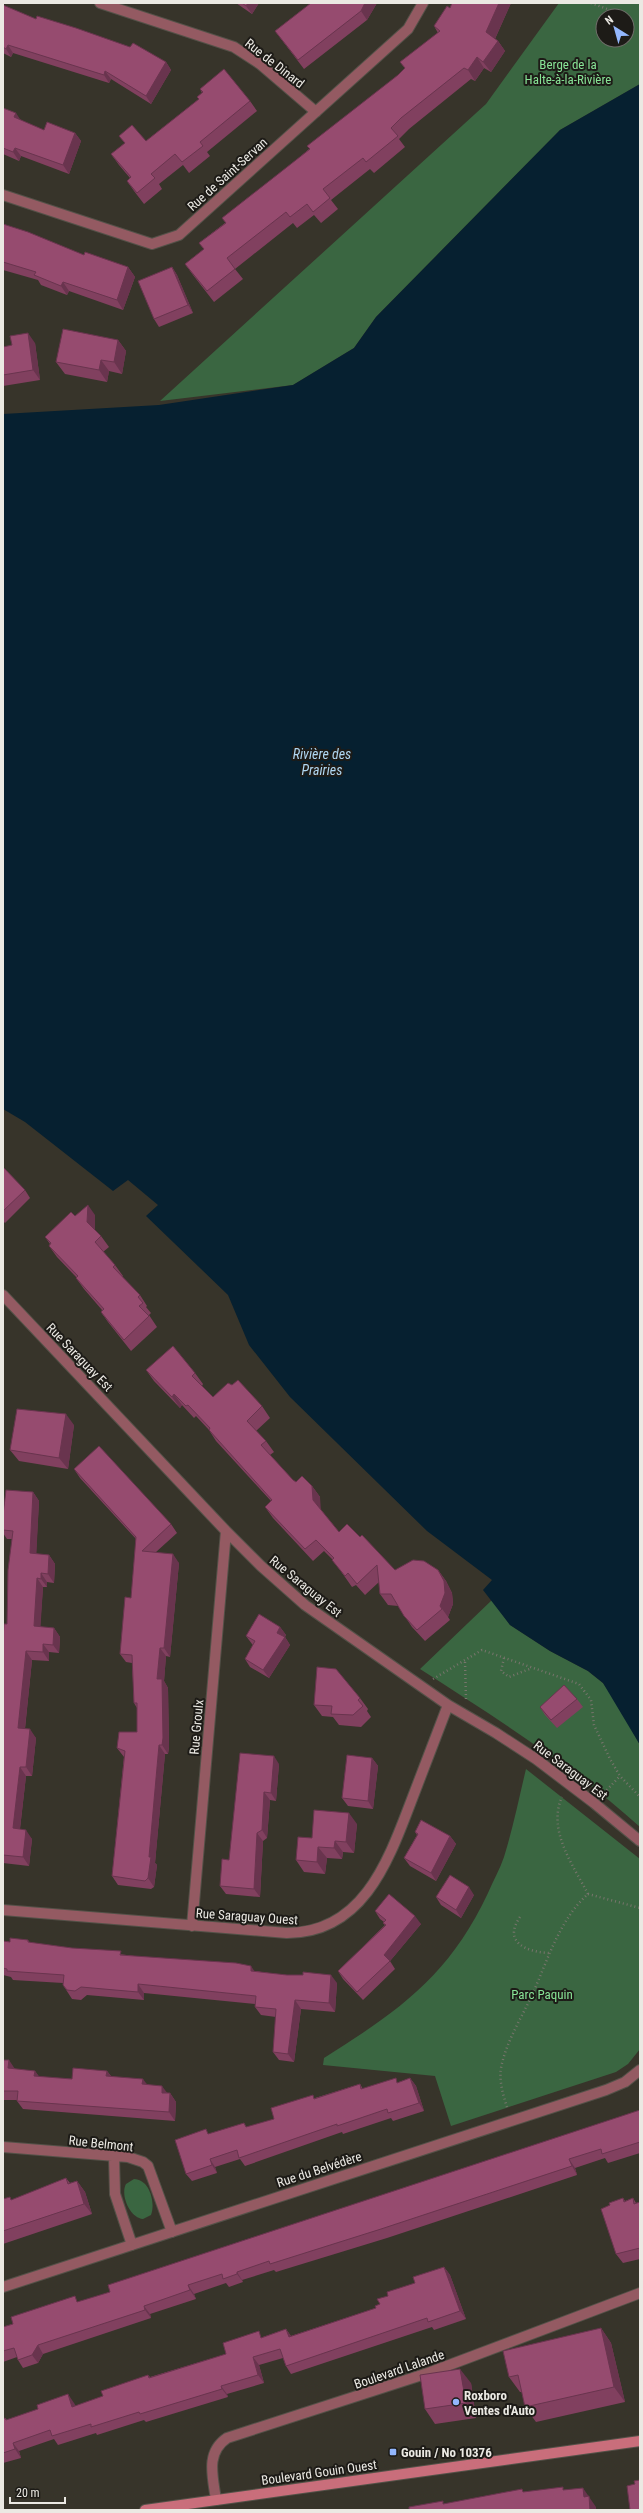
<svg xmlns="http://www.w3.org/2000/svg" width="643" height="2513" font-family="'Roboto Condensed',sans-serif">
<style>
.green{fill:#3a6641;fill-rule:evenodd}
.water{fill:#062030}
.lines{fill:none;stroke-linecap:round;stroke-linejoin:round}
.street-casing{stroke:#545148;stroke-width:12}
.secondary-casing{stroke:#545148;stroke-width:12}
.path{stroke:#77756c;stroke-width:2.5;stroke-dasharray:1 3;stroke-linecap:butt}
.street{stroke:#945a62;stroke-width:10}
.secondary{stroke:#c96e7b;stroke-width:10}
.wall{fill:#81405f}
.shaded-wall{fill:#69344e}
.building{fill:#964b6f;stroke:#69344e}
.poi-dot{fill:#93b7fd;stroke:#1d1b17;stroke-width:1.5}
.labels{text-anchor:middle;stroke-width:4;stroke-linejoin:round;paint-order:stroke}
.street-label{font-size:13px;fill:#ebe9e3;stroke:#1d1b17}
.park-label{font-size:13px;fill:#88e496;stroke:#1d1b17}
.poi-label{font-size:13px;font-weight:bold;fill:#ebe9e3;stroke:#1d1b17;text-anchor:start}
.water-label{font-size:14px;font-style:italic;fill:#b0d7f2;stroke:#1d1b17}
</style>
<rect width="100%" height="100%" fill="#37342a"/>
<path class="green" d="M559 3H640V84L560 130 376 317 354 348 293 385 160 401 486 104ZM603 16H627V40H603Z
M492 1600 510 1625 550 1651 588 1671 603 1683 619 1706 640 1745V1827C572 1766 496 1718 420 1669Z
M526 1769 640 1859V2049L628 2064 616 2072 451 2126 435 2076 323 2065 324 2058C400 2010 449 1976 488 1893 493 1881 500 1869 504 1857 513 1828 519 1798 526 1769Z
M134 2179C149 2179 156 2202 151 2215L143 2219C130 2218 120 2195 126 2184Z"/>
<path class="water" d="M640 84V1745L603 1683 588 1671 550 1651 510 1625 483 1590 492 1580 427 1531 290 1397 249 1345 228 1295 146 1216 158 1205 128 1180 113 1191 25 1122 3 1109V414L159 405 293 385 354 348 376 317 560 130Z"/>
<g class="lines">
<g class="street-casing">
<path id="street" d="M100 3 234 47 260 64 316 112
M3 195 152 244 179 235 408 29 423 3
M3 1295 226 1531 261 1566 305 1605 448 1705 496 1733 536 1759 594 1803 640 1841
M3 1910 287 1933C364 1933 389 1859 412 1799 424 1768 436 1736 448 1705
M192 1926 226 1531
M3 2147 128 2157 143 2162 148 2166 172 2232
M114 2156 115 2194 132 2245
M3 2287 606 2090 625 2082 640 2070
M216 2500C213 2477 205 2453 227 2438L428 2373 640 2293"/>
</g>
<g class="secondary-casing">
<path id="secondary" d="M145 2510 640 2441"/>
</g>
<path class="path" d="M591 3 626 16
M504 1658 501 1671 509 1677 532 1668
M465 1662 466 1699
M433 1679 482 1650 579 1684 591 1700 594 1725 610 1759 620 1776 640 1797
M604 1793 620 1776
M588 1894 640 1908
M520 1917C502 1943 528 1952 549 1953
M507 2107C503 2095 499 2081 501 2068 506 2042 521 2019 532 1995 548 1960 559 1920 588 1894 573 1865 547 1830 562 1797"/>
<use href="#street" class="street"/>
<use href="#secondary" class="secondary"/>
</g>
<path class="wall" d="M236 3H259L252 14Z
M311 3H377L367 20 304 69 275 31Z
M452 3H511L495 39 498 41 505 51 491 72 484 68 475 81 471 79 409 129 399 139 405 147 374 173 370 169 331 200 338 209 321 223 314 215 297 228 293 223 235 269 243 279 214 302 193 275 185 264 204 249 199 243 225 223 309 149 398 75 405 68 400 62 438 33 434 26 450 8Z
M3 5 36 19 166 62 171 70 151 104 111 79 109 83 13 53 11 57 3 53Z
M200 89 250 101 257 111 207 152 210 156 189 173 183 165 159 184 162 189 144 204 134 191 127 181 130 178 119 165 111 154 125 143 119 136 146 141 199 99 202 93Z
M3 108 20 120 44 130 75 133 81 141 69 174 21 156 19 161 3 154Z
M3 224 84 255 128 267 135 277 123 310 69 291 67 295 41 285 38 280 3 270Z
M172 267 177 275 193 313 159 327 154 319Z
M118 340 126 351 122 374 109 371 107 382 65 374 56 362Z
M35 343 40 380 3 386V347Z
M3 1169 25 1190 30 1198 5 1223 3 1221Z
M95 1215V1230L101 1236 109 1247 103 1252 115 1265 123 1276 122 1277 140 1295 147 1306 146 1307 151 1313 149 1315 157 1327 131 1351 108 1322 101 1312 102 1310 84 1289 76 1278H77L57 1257 49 1246 50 1244 45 1237 75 1216Z
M146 1370 195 1373 203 1384 202 1386 213 1397 262 1406 270 1418 256 1431 266 1441 274 1452 270 1455 293 1480 296 1482 312 1486 320 1497V1509L339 1532 360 1537 395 1570H438L446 1581 452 1593 453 1604 448 1617 450 1620 425 1641 412 1627 398 1606 388 1605 380 1594 379 1582 365 1595 356 1585 352 1587 333 1560 324 1551 313 1561 273 1518 265 1507 271 1501 216 1441 209 1430 196 1416 194 1418 182 1405 180 1408 154 1381Z
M74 1425 68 1469 19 1461 10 1450Z
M74 1469 171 1524 177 1533 156 1552 179 1563 170 1657 166 1656 164 1681 168 1688 169 1747 168 1754H165L155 1863 157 1865 154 1887 151 1889 118 1885 112 1876 124 1757 117 1748 137 1732V1708L134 1703 132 1663 126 1662 120 1654 131 1598 136 1539 80 1478Z
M33 1492 39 1501 36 1554 49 1555 55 1564 54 1583 47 1582V1587H43L40 1627 54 1628 60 1637 59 1653 49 1652V1661L32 1660 25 1729 36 1738 32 1776H26L20 1829 32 1839 29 1866 3 1863V1639L7 1624 12 1539H7L3 1533V1515Z
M280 1627 286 1635 285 1637 290 1645 269 1678 250 1667 245 1659 253 1645 252 1644 246 1636Z
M360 1698 368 1709 367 1711 371 1717 361 1727 339 1725 333 1717 322 1716 314 1705Z
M577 1699 583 1707 557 1728 545 1715 540 1707Z
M372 1758 378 1766 373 1809 348 1806 342 1798Z
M279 1764 276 1801 270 1800 267 1838 263 1841 260 1897 226 1894 220 1886 229 1860Z
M357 1824 354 1853 343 1852 342 1859 327 1858 325 1874 304 1872 296 1860 312 1838Z
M415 1832 450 1836 456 1844 436 1881 410 1866 404 1858 417 1835Z
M474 1895 461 1918 441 1905 436 1897Z
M375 1911 421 1924 390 1961 395 1969 363 2000 343 1979 338 1971 385 1925 383 1923 384 1922 380 1919Z
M28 1940 30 1943 255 1971 337 1983 335 2012 301 2009 294 2062 279 2060 273 2052 276 2017 261 2015 255 2007V2004L144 1993V2000L87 1995 81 2000 72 1999 63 1985V1983L13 1980 11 1977 3 1975V1941L10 1942Z
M3 2060 15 2069 35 2071 39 2077 72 2079 107 2071 111 2076 147 2084 168 2093H170L176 2102 175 2121 23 2109 17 2101V2100H3Z
M410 2078 416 2086 424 2111 393 2121 391 2118 343 2134 342 2132 245 2166 240 2159 215 2167 217 2173 192 2181 186 2174 209 2134 247 2127 274 2119 315 2098 360 2084 363 2089 399 2082Z
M640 2110V2153L608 2163 605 2158 575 2168 577 2175 387 2238 276 2272 274 2270 242 2280 243 2282 229 2287 226 2283 194 2294 196 2299 150 2314 151 2318 43 2354 38 2363 23 2368 18 2360 17 2357 3 2362V2327L110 2292Z
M66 2178 70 2183 77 2181 85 2192 92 2214 3 2244V2199L12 2200Z
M623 2198 625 2201 633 2198 636 2203 640 2202V2259L623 2263 616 2254Z
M444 2267 450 2275 466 2319 434 2330 432 2327 291 2374 286 2366 283 2358 259 2365 264 2383 227 2394 228 2397 146 2422 144 2420 97 2435 96 2433 58 2445 54 2439 19 2451 21 2458 3 2463V2419L5 2418 7 2420 74 2403 75 2406 103 2396 148 2375 150 2377 226 2354 263 2337 286 2329 291 2336 376 2308 388 2296 415 2283Z
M601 2328 611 2343 625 2402 536 2422 525 2407 522 2392H520L509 2377Z
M471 2383 476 2418 435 2424 425 2409Z"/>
<path class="shaded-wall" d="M248 3H259L252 14 246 6Z
M365 3H377L367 20 361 11Z
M499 3H511L493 43 486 32Z
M498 41 505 51 491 72 483 62Z
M8 45 13 53 11 57 6 49Z
M477 57 484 68 475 81 468 70Z
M166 62 171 70 151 104 146 96Z
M105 71 111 79 109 83 104 75Z
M16 113 22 122 14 117Z
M75 133 81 141 69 174 63 165Z
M15 148 21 156 19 161 13 152Z
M128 267 135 277 123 310 117 300Z
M172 267 177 275 193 313 188 305Z
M63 282 69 291 67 295 61 286Z
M28 333 35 343 40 380 33 370Z
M118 340 126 351 122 374 114 362Z
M101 360 109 371 107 382 99 370Z
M88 1205 95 1215V1232L87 1222Z
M174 1394 182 1405 180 1408 172 1397Z
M66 1414 74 1425 68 1469 59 1458Z
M312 1486 320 1497 321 1511 313 1500Z
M33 1492 39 1501 36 1562 30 1553Z
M173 1554 179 1563 170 1657 164 1648Z
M49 1555 55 1564 54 1583 48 1574Z
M438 1570 446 1581 452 1593 453 1604 448 1617 440 1606Z
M41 1573 47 1582V1587L41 1579Z
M37 1578 43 1587 40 1635 34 1626Z
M280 1627 286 1635 283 1640 277 1633Z
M54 1628 60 1637 59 1653 53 1645Z
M285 1637 290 1645 269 1678 263 1670Z
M43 1644 49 1652V1661L43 1652Z
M160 1648 166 1656 164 1681 168 1688 169 1747 168 1754 162 1745 157 1679Z
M26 1651 32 1660 24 1737 18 1728Z
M30 1729 36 1738 32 1776 26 1767Z
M159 1745 165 1754 155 1863 157 1865 154 1887 148 1878 149 1857Z
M274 1756 279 1764 276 1801 271 1793Z
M372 1758 378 1766 373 1809 368 1801Z
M20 1767 26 1776 19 1837 13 1828Z
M264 1792 270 1800 267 1838 262 1830Z
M349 1813 357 1824 354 1853 346 1842Z
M26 1830 32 1839 29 1866 23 1857Z
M257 1833 263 1841 260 1897 254 1889Z
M450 1836 456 1844 436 1881 431 1873Z
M335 1841 343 1852 342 1859 334 1848Z
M318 1847 327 1858 325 1874 317 1862Z
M469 1887 474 1895 461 1918 456 1910Z
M415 1916 421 1924 390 1961 384 1955Z
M251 1966 257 1975 251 1971Z
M331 1975 337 1983 335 2012 329 2003Z
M138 1984 144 1993V2000L138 1992Z
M295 2000 301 2009 294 2062 288 2054Z
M9 2060 15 2069 14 2077 8 2068Z
M35 2071 41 2079 34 2076Z
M107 2071 113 2079 106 2076Z
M410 2078 416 2086 424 2111 419 2103Z
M143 2079 149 2087 142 2084Z
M162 2086 168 2094 162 2093Z
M170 2093 176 2102 175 2121 169 2112Z
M210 2159 215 2167 217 2173 212 2165Z
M569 2159 575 2168 577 2175 572 2166Z
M77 2181 85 2192 92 2214 84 2204Z
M444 2267 450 2275 466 2319 460 2311Z
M237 2272 242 2280 243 2282 237 2274Z
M188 2285 194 2294 196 2299 190 2290Z
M144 2306 150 2314 151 2318 145 2310Z
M601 2328 611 2343 625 2402 614 2387Z
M286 2329 292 2338 289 2337Z
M38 2345 43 2354 38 2363 32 2355Z
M253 2357 259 2365 264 2383 258 2375Z
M460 2369 471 2383 476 2418 466 2403Z
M221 2386 227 2394 228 2397 222 2389Z
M68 2394 74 2403 78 2415 72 2407Z
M13 2443 19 2451 21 2458 15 2449Z
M583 2488 596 2507V2510H590L584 2497Z"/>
<path class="building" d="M242 3H248L246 6Z
M311 3H365L361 11 298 60 275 31Z
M452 3H499L486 32 498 41 483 62 477 57 468 70 464 68 401 118 391 128 398 136 366 162 363 158 323 189 330 198 313 212 307 204 290 217 286 212 227 258 235 269 207 291 185 264 204 249 199 243 226 223 222 218 310 149 307 146 398 75 405 68 400 62 440 31 434 26 447 6 450 8Z
M3 5 36 19 37 16 76 28 130 47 133 43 166 62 146 96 105 71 104 75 8 45 6 49 3 47Z
M224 69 250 101 200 142 203 146 182 162 175 154 151 174 155 178 137 193 127 181 131 177 111 154 125 143 119 136 132 125 146 141 199 99 197 97 203 92 200 89Z
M3 108 16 113 14 117 44 130 47 122 75 133 63 165 15 148 13 152 3 148Z
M3 224 28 232 84 255 85 252 128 267 117 300 63 282 61 286 34 275 36 272 3 262Z
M172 267 188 305 154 319 138 281Z
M63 329 118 340 114 362 101 360 99 370 56 362Z
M28 333 33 370 3 375V347L12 345 10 336Z
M4 1168 25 1190 3 1211V1169Z
M88 1205 87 1222 101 1236 95 1242 115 1265 113 1267 140 1295 138 1297 143 1303 139 1306 149 1316 124 1340 101 1312 104 1309 76 1278 78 1276 49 1246 51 1243 45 1237 71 1212 75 1216Z
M173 1346 195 1373 192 1376 213 1397 228 1383 232 1385 238 1380 262 1406 247 1421 266 1441 261 1445 293 1480 296 1482 302 1476 312 1486 313 1500 339 1532 347 1524 360 1537 362 1535 395 1570 413 1560 424 1561 438 1570 444 1581 445 1593 440 1606 442 1609 417 1630 404 1616 391 1594H380L377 1565 357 1584 348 1573 345 1576 332 1560 334 1558 316 1540 305 1549 265 1507 272 1500 209 1430 210 1428 188 1405 186 1406 174 1394 172 1397 146 1370Z
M17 1409 66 1414 59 1458 10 1450Z
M99 1446 171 1524 142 1551 173 1554 164 1648H160L157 1679H162L163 1738 162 1745H159L149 1857H151L148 1878 145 1881 112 1876 125 1751 117 1748 119 1732H137V1703H134L132 1655 120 1654 125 1597 131 1598 136 1537 74 1469Z
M6 1490 33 1492 30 1553 49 1555 48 1574 41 1573V1579L37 1578 34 1626 54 1628 53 1645 43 1644V1652L26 1651 18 1728 30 1729 26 1767H20L13 1828 26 1830 23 1857 3 1855V1639L4 1624H7L8 1570 13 1531 3 1530V1515Z
M259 1614 280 1627 277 1633 285 1637 263 1670 245 1659 255 1641 246 1636Z
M317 1667 336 1669 360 1698 358 1700 363 1706 353 1715 331 1714 332 1706 314 1705Z
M564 1685 577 1699 551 1720 540 1707Z
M240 1753 274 1756 271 1793 264 1792 262 1830 257 1833 254 1889 220 1886 222 1859 229 1860Z
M347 1755 372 1758 368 1801 342 1798Z
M314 1810 349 1813 346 1842 335 1841 334 1848 318 1847 317 1862 296 1860 298 1837 312 1838Z
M421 1820 450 1836 431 1873 404 1858 418 1834 415 1832Z
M450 1875 469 1887 456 1910 436 1897Z
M389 1894 415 1916 384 1955 390 1961 357 1992 338 1971 386 1925 383 1923 386 1920 375 1911Z
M10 1938 28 1940V1942L72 1948 121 1951 120 1955 236 1963 251 1966V1971L287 1975H303V1972L331 1975 329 2003 295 2000 288 2054 273 2052 276 2009 255 2007 256 1996 138 1984V1992L81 1987 75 1991 67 1990 63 1985 64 1975 7 1971V1969L3 1968V1941L10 1942Z
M3 2060H9L8 2068 35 2071 34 2076 72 2079 73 2068 107 2071 106 2076 143 2079 142 2084 162 2086V2093H170L169 2112 17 2101 18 2091H3Z
M396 2078 397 2083 410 2078 419 2103 388 2113 387 2109 337 2126V2124L239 2158 237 2150 210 2159 212 2165 186 2174 175 2140 206 2129 208 2134 244 2123 246 2127 274 2119 271 2108 313 2095 314 2099 360 2084 361 2089Z
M640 2110V2142L602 2154 601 2149 569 2159 572 2166 381 2229 270 2264 269 2261 237 2272V2274L223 2279 222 2274 188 2285 190 2290 144 2306 145 2310 38 2345 32 2355 18 2360 14 2348 3 2351V2327L13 2324 11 2317 75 2296 77 2302 110 2292 108 2285Z
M66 2178 68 2184 77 2181 84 2204 3 2231V2199L10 2197 11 2200Z
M623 2198 624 2202 633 2198 634 2204 640 2202V2248L616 2254 601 2209 610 2205 609 2203Z
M444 2267 460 2311 428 2322 427 2318 286 2366 280 2349 253 2357 258 2375 221 2386 222 2389 140 2414 139 2412 91 2427V2424L52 2436 50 2430 13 2443 15 2449 3 2453V2419L5 2418 6 2420 38 2409 37 2405 68 2394 72 2407 103 2396 101 2391 148 2375 149 2378 226 2354 223 2343 259 2331 261 2338 286 2329 289 2337 376 2308 375 2306 380 2304 377 2299 388 2296 387 2292 415 2283 413 2277Z
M601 2328 614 2387 525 2407 518 2375 509 2377 503 2351Z
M460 2369 466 2403 425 2409 420 2375Z
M640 2480V2510H630L627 2486 635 2484 634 2481Z
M563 2487V2490L583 2488 584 2497 589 2496 590 2510H409V2507L443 2501V2504L522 2489 523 2492Z"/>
<g class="poi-dot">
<circle cx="456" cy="2402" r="4"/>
<rect x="389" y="2448" width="8" height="8" rx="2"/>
</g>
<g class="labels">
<g class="street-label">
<text transform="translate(275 63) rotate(38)" y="5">Rue de Dinard</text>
<text transform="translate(227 174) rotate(-42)" y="5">Rue de Saint-Servan</text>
<text transform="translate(80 1357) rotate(46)" y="5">Rue Saraguay Est</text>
<text transform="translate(306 1586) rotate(39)" y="5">Rue Saraguay Est</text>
<text transform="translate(196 1727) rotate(-85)" y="5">Rue Groulx</text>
<text transform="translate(571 1770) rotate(37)" y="5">Rue Saraguay Est</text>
<text transform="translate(247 1916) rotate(4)" y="5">Rue Saraguay Ouest</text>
<text transform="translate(101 2143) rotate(6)" y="5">Rue Belmont</text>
<text transform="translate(319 2169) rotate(-18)" y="5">Rue du Belvédère</text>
<text transform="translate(399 2369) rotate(-19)" y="5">Boulevard Lalande</text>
<text transform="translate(319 2472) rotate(-8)" y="5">Boulevard Gouin Ouest</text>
</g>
<g class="park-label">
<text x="568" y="69">Berge de la<tspan x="568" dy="15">Halte-à-la-Rivière</tspan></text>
<text x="542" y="1999">Parc Paquin</text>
</g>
<g class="poi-label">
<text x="464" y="2400">Roxboro<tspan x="464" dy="15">Ventes d'Auto</tspan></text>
<text x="401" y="2457">Gouin / No 10376</text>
</g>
<g class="water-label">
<text x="322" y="759">Rivière des<tspan x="322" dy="16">Prairies</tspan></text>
</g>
</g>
<rect width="643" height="2513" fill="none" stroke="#ebe9e3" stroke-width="8"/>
<g transform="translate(615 28) rotate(323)"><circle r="19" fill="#1d1b17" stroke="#6f6d69"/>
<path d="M0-3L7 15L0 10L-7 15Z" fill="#93b7fd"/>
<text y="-6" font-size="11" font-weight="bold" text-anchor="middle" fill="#ebe9e3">N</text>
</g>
<path d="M10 2497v6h55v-6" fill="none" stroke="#ebe9e3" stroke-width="2"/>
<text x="16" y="2497" font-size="12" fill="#ebe9e3" stroke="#1d1b17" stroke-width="3" paint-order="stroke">20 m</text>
</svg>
